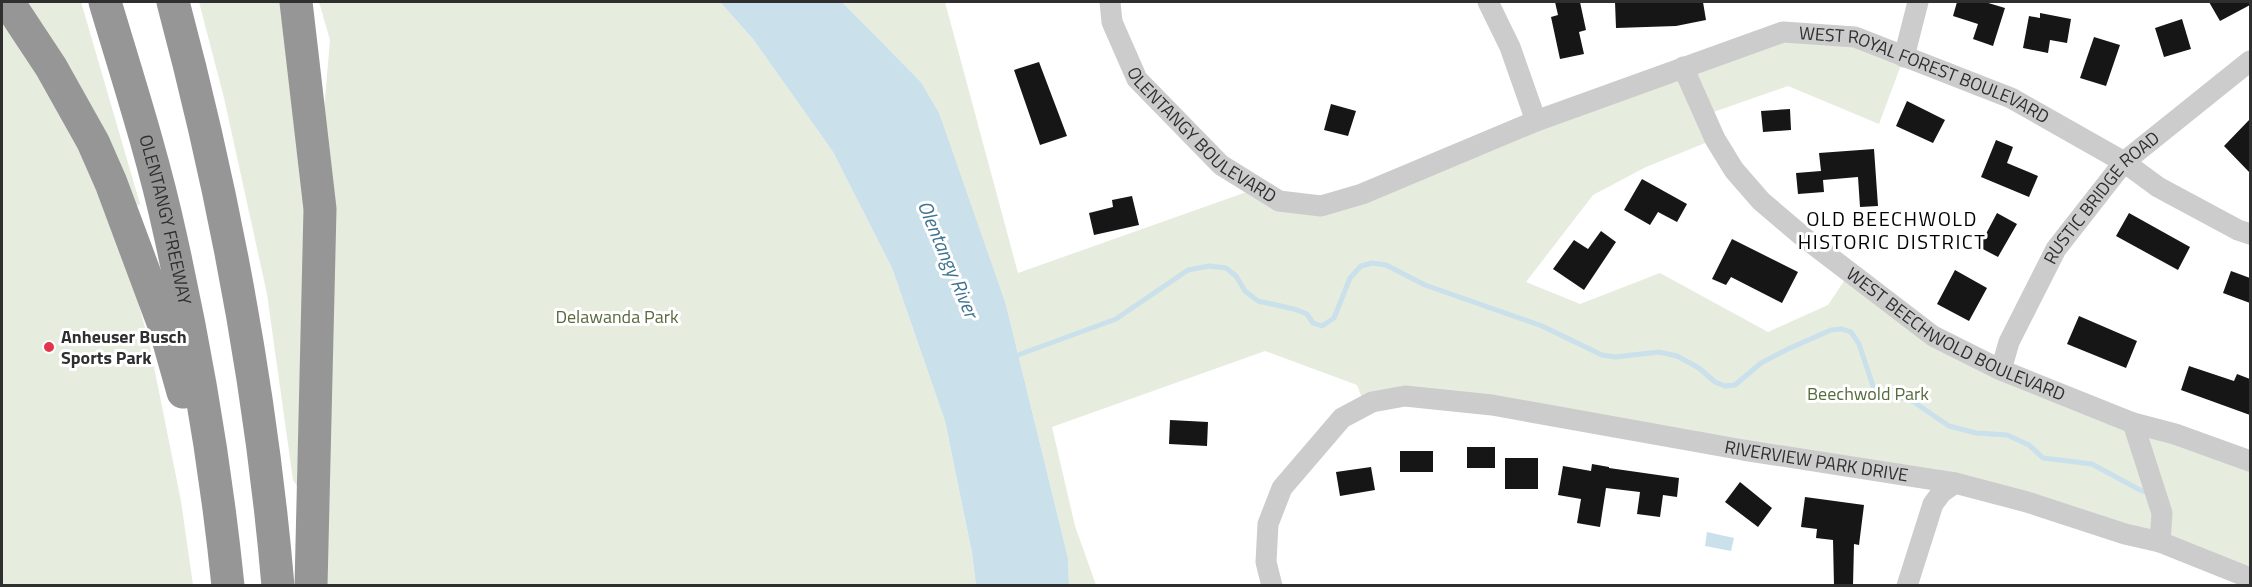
<svg xmlns="http://www.w3.org/2000/svg" width="2252" height="587" font-family="'Titillium Web',sans-serif">
<style>
.green{fill:#e6ecde}
.water{fill:#cae0eb}
.lines{fill:none;stroke-linecap:round;stroke-linejoin:round}
.stream{stroke:#cae0eb;stroke-width:5}
.building{fill:#161616}
.minor{stroke:#ccc;stroke-width:21}
.motorway{stroke:#969696;stroke-width:33}
.poi-dot{fill:#e1364b;stroke:#fff;stroke-width:2}
.labels{text-anchor:middle;stroke-width:6;stroke-linejoin:round;paint-order:stroke}
.street-label{font-size:18px;fill:#2f2f2f;stroke:#fff}
.park-label{font-size:18px;fill:#556a3d;stroke:#fff}
.poi-label{font-size:18px;font-weight:bold;fill:#2f2f2f;stroke:#fff;text-anchor:start}
.neighbourhood-label{font-size:20px;letter-spacing:1.5px;fill:#000;stroke:#fff}
.water-label{font-size:20px;font-style:italic;fill:#3f7490;stroke:#fff}
</style>
<rect width="100%" height="100%" fill="#fff"/>
<path class="green" d="M21 2H81L140 204 133 208Z
M199 2H287L307 172 297 486 293 480 267 294 224 98Z
M319 2H720L753 39 833 152 892 268 945 421 972 553 976 585H323L324 110 330 40Z
M842 2H945L1018 273 1258 188 1321 206 1783 32 1904 57 1879 124 1788 86 1705 115 1715 139 1646 167 1593 195 1526 282 1580 304 1660 273 1768 332 1828 305 1850 272 1933 336 2250 461V578L2028 502 1492 405 1365 406 1357 385 1265 351 1052 427 1075 526 1096 585H1069L1068 558 1006 305 920 81Z
M2 10 45 75 120 236 149 342 181 501 193 585H2Z"/>
<path class="water" d="M720 2H842L920 81 939 113 1006 305 1068 558 1069 585H976L972 553 945 421 892 268 833 152 753 39Z
M1707 532 1734 538 1731 551 1705 546Z"/>
<g class="lines">
<path class="stream" d="M1018 355 1116 319 1188 270 1209 266 1226 268 1236 276 1245 291 1258 301 1294 309 1307 314 1313 323 1322 326 1334 318 1350 278 1361 266 1372 263 1386 265 1425 285 1542 326 1602 355 1615 357 1659 352 1677 356 1699 368 1715 382 1725 386 1735 385 1761 363 1788 349 1831 330 1842 329 1851 332 1859 344 1873 386 1885 394 1911 400 1949 426 1976 433 2007 435 2029 445 2043 458 2092 464 2140 490 2148 493"/>
</g>
<path class="building" d="M1555 2H1580L1586 30 1579 32 1584 54 1560 59 1551 17 1558 15Z
M1615 2H1703L1706 20 1676 26 1616 28Z
M1957 2H1985L2005 8 1993 46 1973 39 1978 24 1953 16Z
M2209 2H2250V5L2220 21Z
M2040 13 2071 19 2067 43 2050 40 2048 53 2023 48 2029 16 2040 18Z
M2182 19 2191 49 2164 57 2155 28Z
M2094 37 2120 45 2106 86 2080 78Z
M1039 62 1067 136 1040 145 1014 70Z
M1907 101 1945 120 1933 143 1896 126Z
M1331 104 1356 111 1348 136 1324 130Z
M1790 109 1791 130 1763 132 1761 111Z
M2250 119V173L2224 146Z
M1996 140 2013 147 2007 163 2038 176 2029 197 1981 177Z
M1874 149 1878 206 1860 207 1858 177 1823 180 1824 192 1798 194 1796 173 1821 171 1819 153Z
M1642 179 1687 204 1677 222 1658 212 1650 225 1624 210Z
M1132 196 1139 225 1094 235 1089 213 1113 207 1112 200Z
M1997 213 2017 224 1998 257 1979 247Z
M2129 213 2190 247 2178 270 2116 236Z
M1601 231 1616 242 1584 290 1553 269 1574 240 1588 249Z
M1732 239 1798 272 1782 303 1731 277 1726 285 1712 279Z
M1955 270 1987 288 1969 321 1937 304Z
M2231 271 2250 278V303L2223 293Z
M2079 316 2137 341 2126 368 2067 344Z
M2189 366 2234 381 2237 374 2250 379V415L2181 390Z
M1170 420 1208 422 1207 446 1169 444Z
M1467 447H1495V468H1467Z
M1400 451H1433V472H1400Z
M1505 458H1538V489H1505Z
M1592 464 1609 467V468L1679 478 1677 497 1663 495 1660 517 1637 514 1640 492 1606 488 1600 527 1577 523 1581 499 1558 495 1563 466 1591 471Z
M1371 467 1375 490 1340 496 1336 472Z
M1740 482 1772 508 1758 527 1725 502Z
M1805 497 1864 505 1859 545 1854 544 1853 585H1834L1833 540 1816 538 1817 529 1801 527Z"/>
<g class="lines">
<g class="minor">
<path id="s1" d="M1110 2 1112 22 1137 79 1221 165 1279 201 1321 206 1362 194 1536 121 1783 32 1855 37 2011 98 2124 162 2158 187 2238 230 2250 234"/>
<path d="M1488 2 1510 47 1536 121"/>
<path d="M1904 57 1918 2"/>
<path id="s2" d="M1683 67 1715 139 1734 170 1761 201 1801 235 1933 336 2001 370 2133 423 2175 434 2250 461"/>
<path id="s3" d="M2001 370 2009 342 2056 249 2124 162 2250 61"/>
<path d="M2133 423 2162 513 2160 542"/>
<path id="s4" d="M1272 586 1266 562 1268 524 1282 488 1342 418 1372 402 1405 396 1492 405 1743 450 1955 483 2027 502 2125 534 2160 542 2250 578"/>
<path d="M1907 586 1933 504 1942 492 1955 483"/>
</g>
<g class="motorway">
<path d="M8 2 51 67 93 142 111 183 165 328 183 392"/>
<path id="s5" d="M105 2C128 79 153 156 170 234 196 350 216 468 228 586"/>
<path d="M173 2C224 193 261 388 278 586"/>
<path d="M296 2 320 209 311 586"/>
</g>
</g>
<circle class="poi-dot" cx="49" cy="347" r="6"/>
<g class="labels">
<g class="street-label">
<text dy="6" stroke="none"><textPath href="#s1" startOffset="956">WEST ROYAL FOREST BOULEVARD</textPath></text>
<text dy="6" stroke="none"><textPath href="#s1" startOffset="168">OLENTANGY BOULEVARD</textPath></text>
<text dy="6" stroke="none"><textPath href="#s3" startOffset="202">RUSTIC BRIDGE ROAD</textPath></text>
<text dy="6" stroke="none"><textPath href="#s5" startOffset="226">OLENTANGY FREEWAY</textPath></text>
<text dy="6" stroke="none"><textPath href="#s2" startOffset="394">WEST BEECHWOLD BOULEVARD</textPath></text>
<text dy="6" stroke="none"><textPath href="#s4" startOffset="678">RIVERVIEW PARK DRIVE</textPath></text>
</g>
<g class="park-label">
<text x="617" y="323">Delawanda Park</text>
<text x="1868" y="400">Beechwold Park</text>
</g>
<g class="poi-label">
<text x="61" y="343">Anheuser Busch<tspan x="61" dy="21">Sports Park</tspan></text>
</g>
<g class="neighbourhood-label">
<text x="1892" y="226">OLD BEECHWOLD<tspan x="1892" dy="23">HISTORIC DISTRICT</tspan></text>
</g>
<g class="water-label">
<text transform="translate(948 259) rotate(67)" y="7">Olentangy River</text>
</g>
</g>
<rect width="2252" height="587" fill="none" stroke="#2f2f2f" stroke-width="6"/>
</svg>
